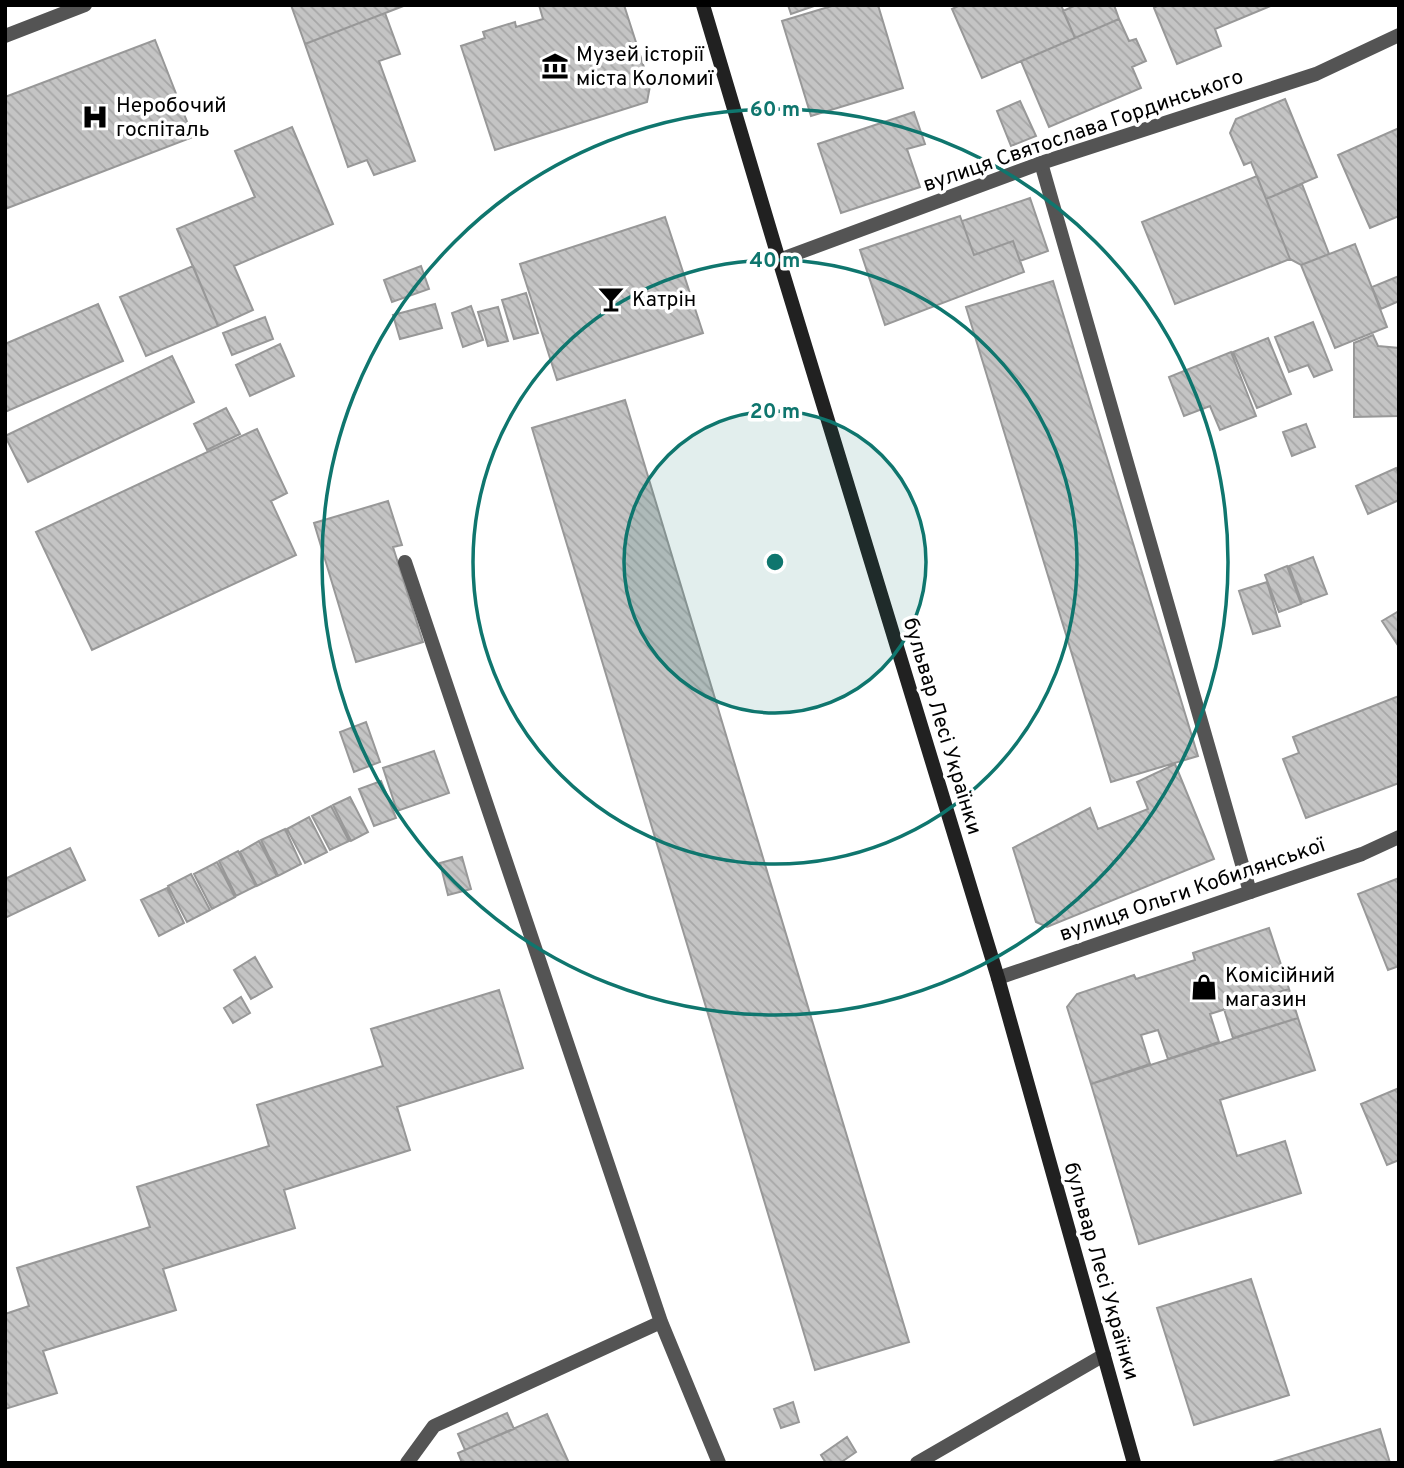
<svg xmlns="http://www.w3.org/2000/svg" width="1404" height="1468" font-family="Overpass,sans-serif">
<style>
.building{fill:url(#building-back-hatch);stroke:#989898;stroke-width:2}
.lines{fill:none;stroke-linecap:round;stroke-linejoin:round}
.lane{stroke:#545454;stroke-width:14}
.street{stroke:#545454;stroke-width:14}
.secondary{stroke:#212121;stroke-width:14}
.ring{fill:none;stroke:#0f766e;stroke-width:3.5}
.labels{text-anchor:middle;stroke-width:7;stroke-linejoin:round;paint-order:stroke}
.poi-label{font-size:21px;fill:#000;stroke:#fff;text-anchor:start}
.street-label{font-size:21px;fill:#000;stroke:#fff}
.centre{fill:#0f766e;stroke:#fff;stroke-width:3.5}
.ring-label{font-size:21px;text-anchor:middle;font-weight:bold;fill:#0f766e;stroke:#fff;stroke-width:7;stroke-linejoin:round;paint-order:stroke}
</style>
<defs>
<pattern id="building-back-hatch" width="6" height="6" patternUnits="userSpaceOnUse" patternTransform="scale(1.75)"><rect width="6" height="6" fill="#c4c4c4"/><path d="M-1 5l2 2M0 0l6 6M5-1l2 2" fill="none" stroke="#a7a7a7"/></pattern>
</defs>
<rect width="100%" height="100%" fill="#fff"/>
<path class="building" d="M291 5H406L305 44Z
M539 5H624L650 86 647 102 495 150 461 46 485 38 483 32 515 22 516 27 543 19Z
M788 5H817L791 14Z
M835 5H878L903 88 811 116 782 21Z
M960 5H1061L1075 38 982 78 952 9Z
M1076 5H1114L1119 19 1075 38 1063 11Z
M1159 5H1273L1215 29 1221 46 1177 64 1154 8Z
M385 13 400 54 379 61 415 161 374 175 367 160 348 167 305 44Z
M1119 19 1129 41 1136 39 1146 61 1132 67 1141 88 1049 127 1021 61Z
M155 40 193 137 5 209V97Z
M1285 99 1317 177 1266 199 1251 162 1244 165 1230 133 1236 119Z
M1020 101 1036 136 1011 146 997 111Z
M914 112 925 144 907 149 920 187 841 213 818 144Z
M292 127 333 224 234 266 253 310 218 326 177 229 255 197 235 151Z
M1399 128V216L1370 228 1338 155Z
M1257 176 1290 259 1175 304 1142 222Z
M1302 184 1329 254 1301 265 1290 259 1266 199Z
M1030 198 1048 251 1020 261 1013 241 974 255 962 221Z
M960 216 974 255 1013 241 1024 272 885 325 860 250Z
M665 217 703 333 557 380 520 264Z
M1355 244 1387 327 1335 348 1301 265Z
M193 266 218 326 146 356 120 297Z
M421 266 429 289 392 302 384 280Z
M1399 276V301L1381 309 1372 287Z
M1053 281 1198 756 1111 782 966 307Z
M526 293 538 333 514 339 502 300Z
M98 304 123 361 5 412V344Z
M435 304 442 328 400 339 393 315Z
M471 306 483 340 463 347 452 313Z
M498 307 508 341 488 346 478 312Z
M265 317 273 339 232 355 223 333Z
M1313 322 1332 370 1314 377 1308 365 1289 372 1275 337Z
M1373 335 1378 346 1399 348V416L1354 417V343Z
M1268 338 1291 394 1257 408 1233 352Z
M280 344 294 376 250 396 236 365Z
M1231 352 1256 416 1220 430 1210 406 1184 416 1169 377Z
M172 356 194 402 28 482 5 436Z
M625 400 909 1342 815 1370 532 428Z
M226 408 240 434 207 450 194 424Z
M1306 424 1315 447 1292 456 1283 432Z
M257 429 287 493 271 501 296 555 92 650 36 532Z
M1396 468 1399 474V500L1368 514 1356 486Z
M388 501 402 545 393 547 423 642 356 662 314 523Z
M1313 557 1327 594 1302 603 1289 566Z
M1287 566 1301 604 1279 612 1265 575Z
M1267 582 1280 626 1253 634 1239 591Z
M1399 611V647L1382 621Z
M1399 696V783L1306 818 1283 759 1299 753 1293 737Z
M366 722 380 762 354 772 340 732Z
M434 751 449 793 397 811 383 768Z
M1175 764 1214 859 1047 927 1036 922 1013 848 1090 808 1098 829 1148 809 1137 782Z
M381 781 396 818 374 826 359 789Z
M350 797 368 832 351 841 333 805Z
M331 806 349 841 330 850 312 816Z
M309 817 327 852 305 863 287 829Z
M285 829 301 864 278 876 261 840Z
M259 841 277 876 257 886 240 852Z
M70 848 85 880 5 918V879Z
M238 851 256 886 236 896 219 861Z
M462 857 471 889 448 895 440 863Z
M217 862 235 897 212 909 194 874Z
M191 874 210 910 187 922 168 886Z
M1399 878V966L1388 970 1358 894Z
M167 888 184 923 159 936 141 900Z
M1269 928 1289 989 1210 1014 1219 1042 1168 1059 1158 1030 1141 1035 1150 1064 1091 1084 1067 1007 1077 994 1134 975 1136 979 1195 960 1193 953Z
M255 957 272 987 251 999 234 970Z
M1289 989 1298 1018 1233 1038 1224 1009Z
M499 990 523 1068 397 1107 410 1150 284 1190 295 1228 163 1269 176 1310 43 1351 57 1393 5 1409V1314L29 1306 17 1268 150 1227 137 1187 269 1146 257 1105 383 1066 371 1029Z
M241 997 250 1013 233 1023 224 1008Z
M1298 1018 1315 1070 1220 1100 1237 1156 1285 1141 1301 1193 1139 1244 1091 1084Z
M1399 1088V1160L1387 1165 1361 1104Z
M1251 1279 1289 1395 1194 1425 1157 1308Z
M793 1402 799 1422 781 1428 774 1409Z
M507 1413 514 1429 465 1450 458 1434Z
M547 1414 569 1463H462L458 1453Z
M1380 1429 1390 1463H1269Z
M847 1437 856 1452 840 1463H826L821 1455Z"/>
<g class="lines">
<path class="lane" d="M1041 163 1250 892
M405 562 661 1322 719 1463
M407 1463 434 1426 661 1322"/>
<path class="street" d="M5 36 85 5
M779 260 1041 163 1316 74 1399 35
M998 978 1362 854 1399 837
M917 1463 1104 1355"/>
<path class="secondary" d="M703 5 779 260 998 978 1134 1463"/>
</g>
<circle cx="775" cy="562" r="151" fill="#0f766e" fill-opacity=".12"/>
<g class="ring">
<circle cx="775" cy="562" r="151"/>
<circle cx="775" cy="562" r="302"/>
<circle cx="775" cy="562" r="453"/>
</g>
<defs>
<g id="museum-bare" transform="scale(2.1)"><path d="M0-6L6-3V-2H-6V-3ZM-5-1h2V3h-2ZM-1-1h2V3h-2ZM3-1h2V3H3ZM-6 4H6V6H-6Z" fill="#000" stroke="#fff" stroke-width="2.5" paint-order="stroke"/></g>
<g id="hospital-bare" transform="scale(2.1)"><path d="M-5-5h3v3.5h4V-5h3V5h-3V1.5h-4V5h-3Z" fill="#000" stroke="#fff" stroke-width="2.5" paint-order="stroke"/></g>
<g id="bar-bare" transform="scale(2.1)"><path d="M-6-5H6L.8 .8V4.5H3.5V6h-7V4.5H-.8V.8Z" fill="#000" stroke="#fff" stroke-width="2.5" paint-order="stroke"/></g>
<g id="shop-bare" transform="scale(2.1)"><path d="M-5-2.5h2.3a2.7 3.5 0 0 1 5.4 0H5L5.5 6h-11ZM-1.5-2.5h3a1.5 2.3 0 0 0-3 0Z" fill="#000" stroke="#fff" stroke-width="2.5" paint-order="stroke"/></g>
</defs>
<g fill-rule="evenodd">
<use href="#museum-bare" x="555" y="66"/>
<use href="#hospital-bare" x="95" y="117"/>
<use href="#bar-bare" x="611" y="299"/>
<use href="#shop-bare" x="1204" y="987"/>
</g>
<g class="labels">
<g class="poi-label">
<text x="576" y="61">Музей історії<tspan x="576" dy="24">міста Коломиї</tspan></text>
<text x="116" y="112">Неробочий<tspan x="116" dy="24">госпіталь</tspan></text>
<text x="632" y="306">Катрін</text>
<text x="1225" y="982">Комісійний<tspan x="1225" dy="24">магазин</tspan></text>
</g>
<g class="street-label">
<text transform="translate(1083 130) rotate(-19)" y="7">вулиця Святослава Гординського</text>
<text transform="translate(943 726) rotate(73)" y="7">бульвар Лесі Українки</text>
<text transform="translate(1192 889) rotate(-19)" y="7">вулиця Ольги Кобилянської</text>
<text transform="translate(1102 1271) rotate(74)" y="7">бульвар Лесі Українки</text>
</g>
</g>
<circle cx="775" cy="562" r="10" class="centre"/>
<g class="ring-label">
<text x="775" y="116">60 m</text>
<text x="775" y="267">40 m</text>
<text x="775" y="418">20 m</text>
</g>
<rect width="1404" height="1468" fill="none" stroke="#000000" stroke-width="14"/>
</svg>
